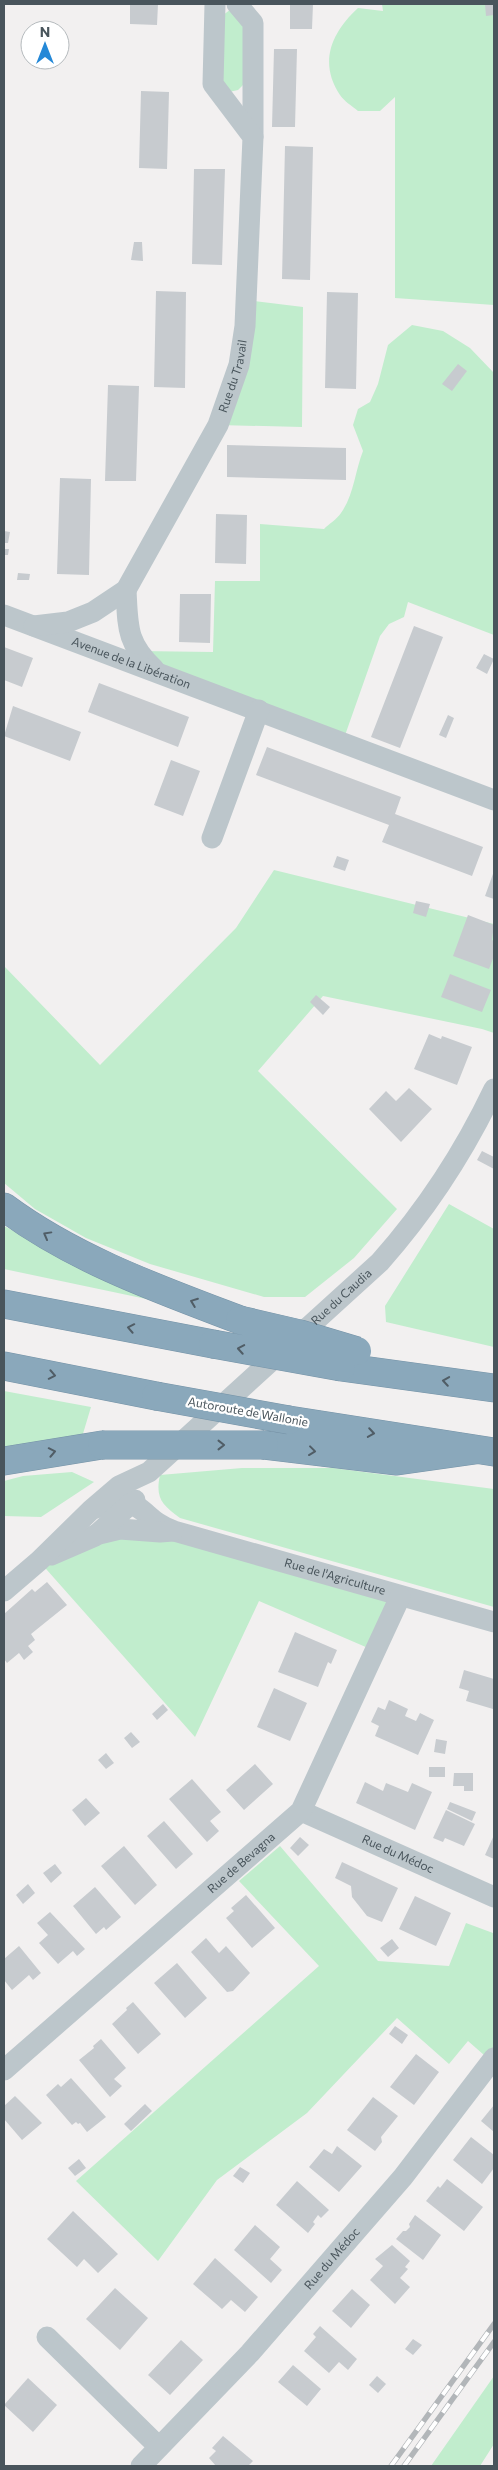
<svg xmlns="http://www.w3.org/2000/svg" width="498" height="2470" font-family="Commissioner,sans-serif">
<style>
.green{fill:#c1edcd}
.building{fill:#c7cbcf}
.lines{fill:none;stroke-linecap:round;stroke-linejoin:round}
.highway-casing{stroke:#7693a7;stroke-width:29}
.street{stroke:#bcc6cb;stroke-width:21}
.highway{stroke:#8aa8bb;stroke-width:28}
.rail-casing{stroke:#b2b6b9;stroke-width:5.5}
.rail{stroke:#fff;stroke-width:4;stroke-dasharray:11;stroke-linecap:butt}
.highway-bridge-casing{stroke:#7693a7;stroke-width:29;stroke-linecap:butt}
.highway-bridge{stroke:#8aa8bb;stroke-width:28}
.oneway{stroke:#505d66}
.labels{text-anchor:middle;stroke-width:4.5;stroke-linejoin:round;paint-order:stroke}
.street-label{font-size:12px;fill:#49555c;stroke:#fff}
</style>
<rect width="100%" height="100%" fill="#f2f0f0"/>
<path class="green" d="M382 4H493L494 305 395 298V97L380 111H358C352 106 344 101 340 95 318 62 332 32 358 8L383 11Z
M231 9 245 25 243 85 238 90 229 92 222 86V16Z
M246 300 303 307 302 427 218 425Z
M412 325 443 331 470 348 494 373V635L408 602 404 617 389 624 380 636 343 741 213 693 138 651 213 652 215 581H260V524L324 529C329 524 337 519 341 513 354 495 355 471 363 451L353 425 358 409 370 402 378 384 388 345Z
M274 870 494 924V1033L482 1029 323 996 258 1071 397 1209 354 1258 305 1297H264L150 1264 86 1238 35 1209 4 1183V966L100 1065 236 928Z
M449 1204 494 1229V1347L386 1322 385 1306Z
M4 1226 43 1246 170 1304 4 1269Z
M4 1391 91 1407 82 1437 4 1451Z
M242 1468H333L494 1489V1607L180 1518C162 1505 155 1498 160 1475Z
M72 1472 94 1482 41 1517 4 1516V1481L23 1476Z
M131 1529 400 1597 375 1651 259 1601 195 1737 39 1561Z
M280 1846 378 1961 449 1966 466 1923 493 1933 494 1931V2058L492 2062 468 2041 449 2064 397 2018 307 2113 217 2180 158 2261 76 2181 319 1966 239 1881Z
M494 2376V2444L480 2466H431Z"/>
<path class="building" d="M130 4H158L157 25 130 24Z
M290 4H313L312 29H290Z
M485 4H494V15L486 16Z
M274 49H297L295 127H272Z
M141 91 169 92 167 169 139 168Z
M285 146 313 147 310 280 282 279Z
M194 169H225L222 265 192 264Z
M134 242H142L143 261 131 260Z
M156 291 186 292 185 388 154 387Z
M327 292 358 293 356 389 325 388Z
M458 364 467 371 452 391 442 384Z
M108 385 139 386 136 481H105Z
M227 445 346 448V480L227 477Z
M60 478 91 479 89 575 57 574Z
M216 514 247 515 246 564 215 563Z
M4 531 10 532 8 543H4Z
M4 549H9L8 555H4Z
M18 573 30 574 29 580H17Z
M180 594H211L210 643 179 642Z
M414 626 443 637 400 748 371 737Z
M4 647 33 658 22 687 4 680Z
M484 654 494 659 487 674 476 668Z
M99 683 189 717 178 747 88 712Z
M13 706 81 732 70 761 4 736Z
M448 715 454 718 446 738 439 735Z
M267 747 401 797 395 814 483 847 472 876 382 842 389 825 256 775Z
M171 760 200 771 183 816 154 805Z
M337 856 349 860 345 871 333 867Z
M494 871V899L485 896Z
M416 901 430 904 426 917 413 913Z
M468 915 494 925 492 940 494 941V956L489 969 453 956Z
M450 974 491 990 482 1012 441 997Z
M316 995 330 1007 323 1015 310 1002Z
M429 1034 441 1039 442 1036 472 1047 457 1085 414 1069Z
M409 1088 432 1109 401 1142 369 1109 386 1091 396 1101Z
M482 1151 494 1157V1169L477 1160Z
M47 1582 67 1605 31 1634 35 1640 28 1646 33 1652 24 1660 19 1653 7 1663 4 1659V1614L32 1589 35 1592Z
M295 1632 337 1650 331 1664 328 1662 318 1687 278 1672Z
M464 1670 494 1679 493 1709 466 1701 469 1691 459 1688Z
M274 1688 307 1703 290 1741 257 1727Z
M389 1700 408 1709 405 1716 416 1721 420 1713 434 1720 418 1755 375 1736 379 1726 371 1722 378 1707 385 1710Z
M163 1704 168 1710 157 1720 152 1714Z
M131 1732 140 1742 132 1748 124 1738Z
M436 1739 447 1741 445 1754 434 1752Z
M106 1753 114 1763 106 1769 98 1760Z
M255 1764 273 1784 244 1810 226 1790Z
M429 1767H445V1777H429Z
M454 1773H473V1791H464V1786H453Z
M192 1779 221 1812 210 1821 219 1831 207 1842 169 1799Z
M365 1782 383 1791 386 1783 408 1792 412 1783 432 1792 415 1830 356 1803Z
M86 1798 100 1813 85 1826 72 1810Z
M450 1802 476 1812 472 1821 447 1809Z
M446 1810 475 1824 464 1846 445 1838 443 1842 433 1838Z
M164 1821 193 1854 176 1869 147 1836Z
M494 1835V1859L485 1855Z
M300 1837 309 1845 298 1856 290 1848Z
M124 1846 157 1885 135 1905 101 1866Z
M342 1862 398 1888 382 1922 367 1916 352 1897 351 1886 335 1878Z
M55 1864 62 1873 51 1883 43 1873Z
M28 1884 35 1893 23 1904 16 1895Z
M95 1887 121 1917 106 1930 104 1927 96 1934 73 1906Z
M246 1895 275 1928 252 1948 226 1918 234 1911 231 1908Z
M415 1896 451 1913 436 1946 399 1929Z
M50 1912 85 1949 77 1956 73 1951 58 1964 39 1943 48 1935 37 1923Z
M206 1938 219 1953 226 1946 250 1973 233 1991 227 1992 191 1952Z
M392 1939 399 1948 388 1957 380 1948Z
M19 1946 41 1973 33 1980 29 1975 12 1990 4 1980V1959Z
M177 1963 207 1998 185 2018 154 1983Z
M133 2002 161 2034 138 2054 112 2024 127 2010 126 2008Z
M395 2026 408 2035 402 2044 389 2034Z
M101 2039 126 2068 114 2079 122 2086 110 2097 79 2060 94 2048 93 2046Z
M416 2054 439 2072 414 2105 390 2087Z
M71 2078 106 2117 87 2132 80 2123 78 2124 76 2122 72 2125 46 2095 58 2084 61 2087Z
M15 2096 42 2123 22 2140 4 2119V2106Z
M373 2097 398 2116 381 2137 382 2142 375 2151 347 2130Z
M145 2104 152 2111 131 2131 124 2124Z
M494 2105V2132L481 2121Z
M471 2137 494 2155V2168L482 2184 453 2160Z
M337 2146 362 2166 339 2192 309 2167 324 2149 332 2154Z
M79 2159 86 2168 75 2176 68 2168Z
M240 2167 250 2173 243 2183 233 2176Z
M447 2179 483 2207 464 2231 426 2201 438 2186 440 2188Z
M297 2181 329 2210 321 2218 318 2215 313 2222 315 2224 308 2233 276 2205Z
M73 2211 118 2254 98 2273 84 2259 77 2267 47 2239Z
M415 2215 441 2235 423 2260 396 2239 403 2231H406L410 2227 409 2224Z
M255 2225 280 2247 270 2259 282 2270 271 2283 234 2250Z
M392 2245 410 2261 405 2267 408 2269 400 2278 410 2287 395 2304 370 2280 383 2266 375 2259Z
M215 2258 258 2297 245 2312 231 2300 222 2309 193 2284Z
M115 2288 148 2318 120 2350 86 2319Z
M352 2289 370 2305 351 2328 332 2311Z
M320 2326 357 2359 348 2370 339 2362 329 2373 304 2351 316 2337 313 2334Z
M413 2339 422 2345 413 2355 405 2349Z
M181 2340 203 2360 170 2395 148 2375Z
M293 2365 321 2389 307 2406 278 2382Z
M377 2376 386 2384 378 2393 369 2385Z
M28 2378 57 2405 33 2432 4 2405Z
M223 2436 253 2461 248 2466H216L209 2458 216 2451 212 2448Z"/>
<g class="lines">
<g class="highway-casing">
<path id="highway" d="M4 1207C74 1259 158 1289 240 1320
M4 1304 213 1344
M4 1366 156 1396
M341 1367 494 1388
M289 1420 494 1452
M264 1445 397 1461 475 1450
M4 1461 102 1445"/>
</g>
<g class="street">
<path d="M237 4 253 23V137"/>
<path d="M126 590C128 626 126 643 154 669"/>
<path id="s1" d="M4 615 494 800"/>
<path id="s2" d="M34 626 68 622 93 612 126 590 218 425 239 365 245 326 253 137 213 84 215 4"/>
<path d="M212 838 259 710"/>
<path id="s3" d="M96 1508C147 1492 138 1519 174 1531L494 1622"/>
<path d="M95 1535 120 1529 160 1532 173 1531"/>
<path d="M51 1555 95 1536 135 1500"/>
<path id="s4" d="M4 1591 39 1561 91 1510 119 1486 149 1472 380 1262C427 1209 464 1152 494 1089"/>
<path id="s5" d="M301 1811 494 1897"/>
<path id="s6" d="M4 2070 301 1811 400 1597"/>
<path d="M47 2337 159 2447"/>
<path id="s7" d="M141 2466 250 2353 403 2177 494 2058"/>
</g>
<use href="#highway" class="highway"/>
<g class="rail-casing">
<path id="rail" d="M391 2466 494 2324
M404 2466 494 2342"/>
</g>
<use href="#rail" class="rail"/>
<g class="highway-bridge-casing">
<path id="highway-bridge" d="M240 1320 300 1334 357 1351
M213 1344 341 1367
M156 1396 289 1420
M102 1445H264"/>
</g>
<use href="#highway-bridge" class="highway-bridge"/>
</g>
<defs><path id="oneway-chevron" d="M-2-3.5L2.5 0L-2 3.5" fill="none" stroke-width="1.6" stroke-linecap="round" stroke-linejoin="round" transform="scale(1.25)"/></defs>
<g class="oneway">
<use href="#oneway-chevron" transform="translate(47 1235) rotate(-151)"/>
<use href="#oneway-chevron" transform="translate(194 1302) rotate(-159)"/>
<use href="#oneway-chevron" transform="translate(131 1328) rotate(-169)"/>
<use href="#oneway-chevron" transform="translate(241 1349) rotate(-170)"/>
<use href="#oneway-chevron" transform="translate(52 1375) rotate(11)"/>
<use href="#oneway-chevron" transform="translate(446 1381) rotate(-171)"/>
<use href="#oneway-chevron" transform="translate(371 1433) rotate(9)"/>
<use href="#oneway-chevron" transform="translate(221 1445)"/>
<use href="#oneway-chevron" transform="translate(312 1451) rotate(7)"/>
<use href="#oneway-chevron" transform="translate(52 1452) rotate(-11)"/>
</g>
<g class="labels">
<g class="street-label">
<text dy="4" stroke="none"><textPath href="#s2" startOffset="341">Rue du Travail</textPath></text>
<text dy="4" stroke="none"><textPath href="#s1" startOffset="136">Avenue de la Libération</textPath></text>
<text dy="4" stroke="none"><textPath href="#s4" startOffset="449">Rue du Caudia</textPath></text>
<text transform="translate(248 1412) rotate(10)" y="4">Autoroute de Wallonie</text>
<text dy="4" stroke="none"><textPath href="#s3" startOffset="254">Rue de l'Agriculture</textPath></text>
<text dy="4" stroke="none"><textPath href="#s5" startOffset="106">Rue du Médoc</textPath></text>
<text dy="4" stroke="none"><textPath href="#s6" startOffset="315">Rue de Bevagna</textPath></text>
<text dy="4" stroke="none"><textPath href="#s7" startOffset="282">Rue du Médoc</textPath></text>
</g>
</g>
<rect width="498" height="2470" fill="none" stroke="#49555c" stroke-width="10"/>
<g transform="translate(45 45)"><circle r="24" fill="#ffffff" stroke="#b6bbbe"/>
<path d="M0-4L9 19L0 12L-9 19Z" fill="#2488d7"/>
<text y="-8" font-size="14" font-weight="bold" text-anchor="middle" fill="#49555c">N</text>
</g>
</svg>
